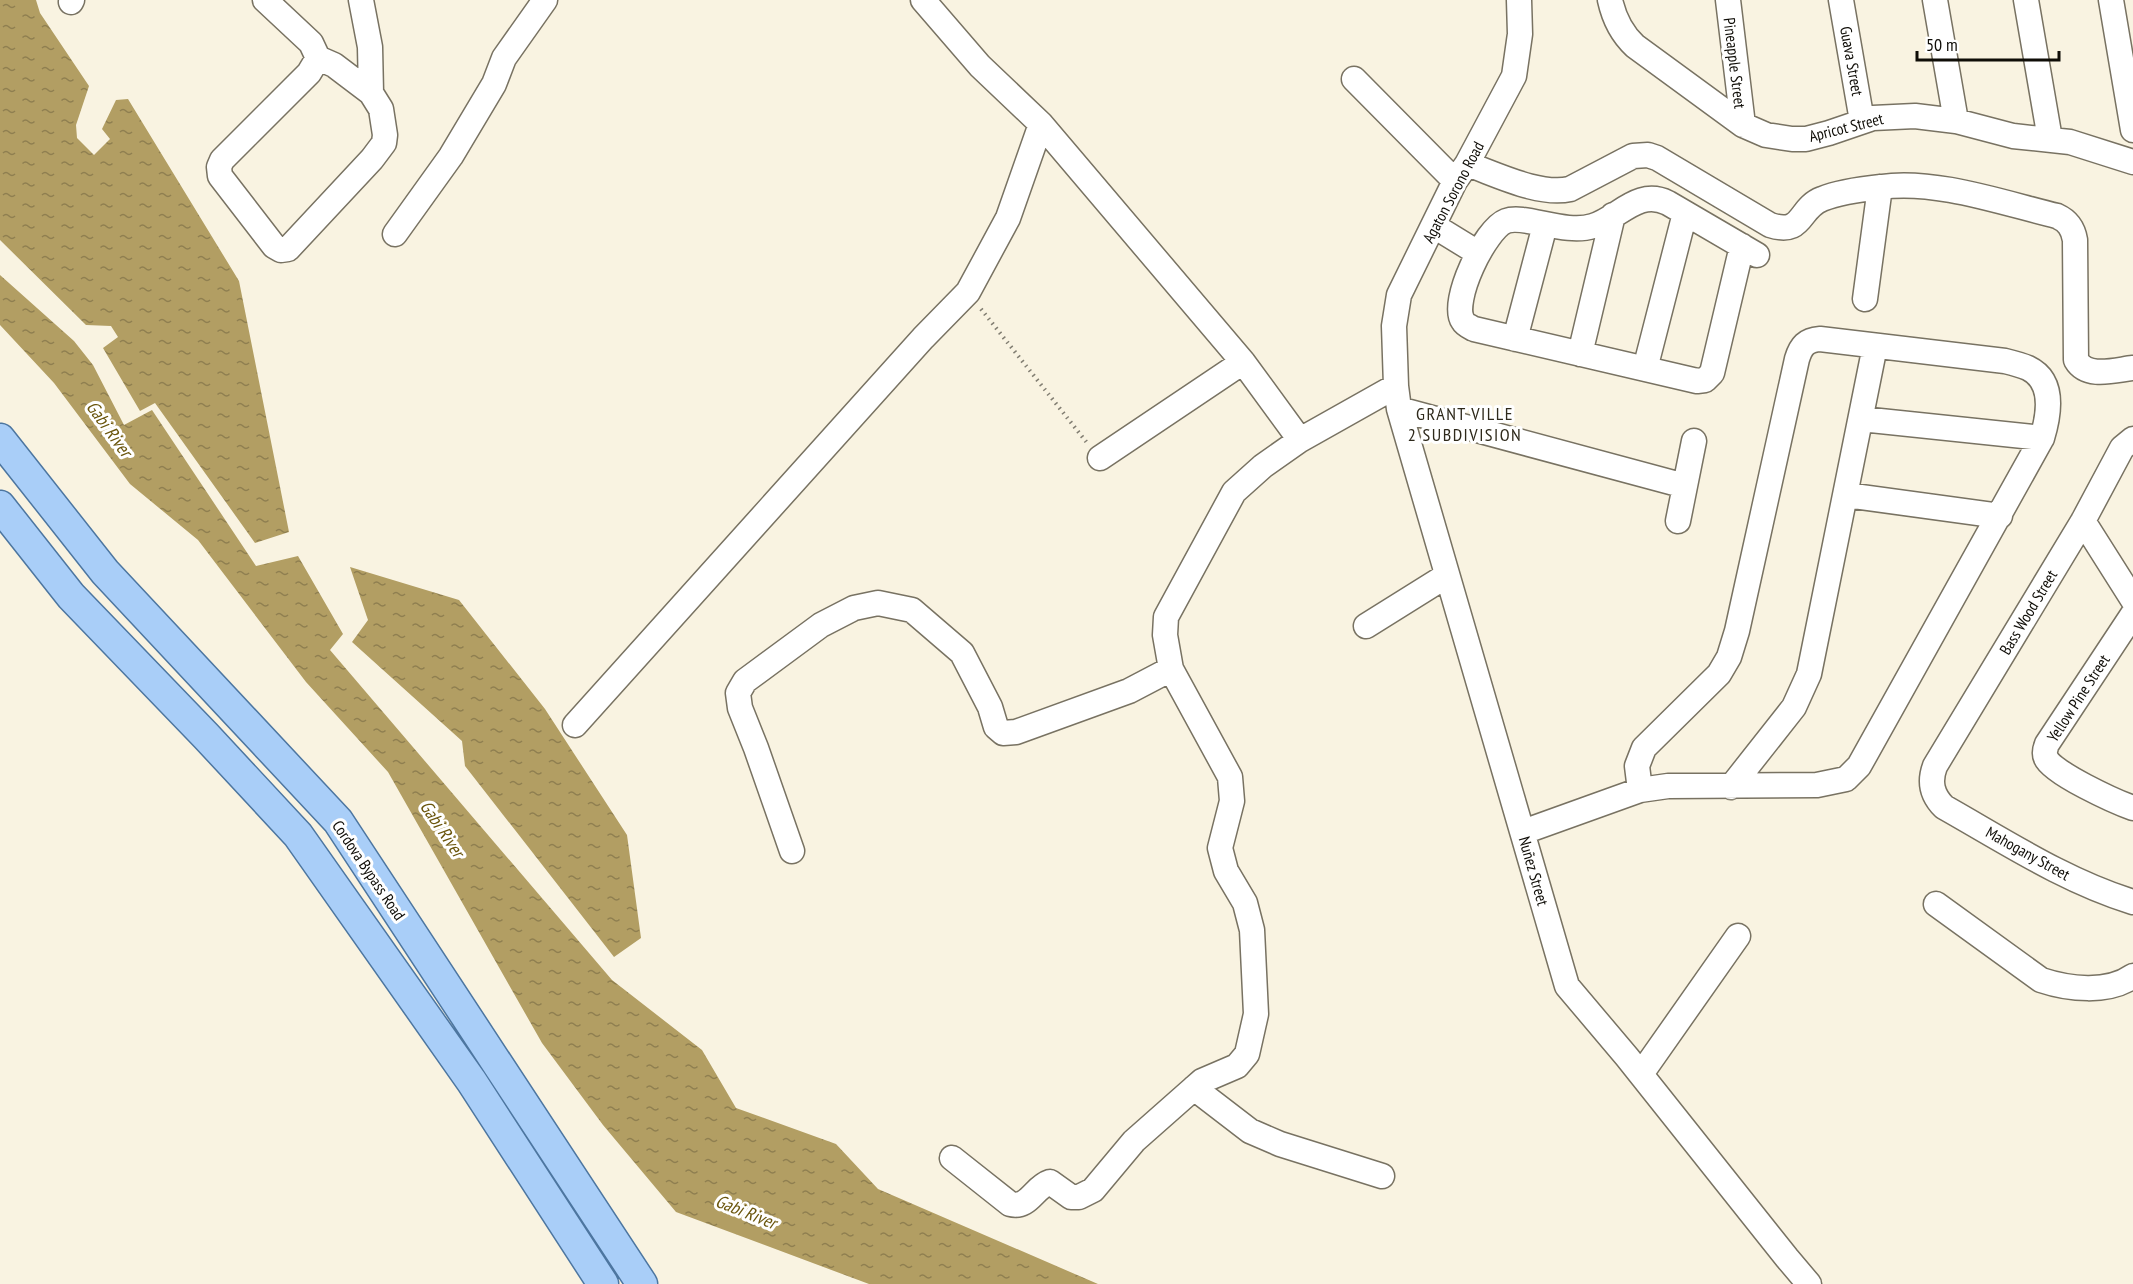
<svg xmlns="http://www.w3.org/2000/svg" width="2133" height="1284" font-family="'PT Sans Narrow',sans-serif">
<style>
.water{fill:url(#water-ripples)}
.lines{fill:none;stroke-linecap:round;stroke-linejoin:round}
.minor-casing{stroke:#787262;stroke-width:27}
.major-casing{stroke:#4d76a0;stroke-width:33}
.path{stroke:#827e72;stroke-width:4;stroke-dasharray:1.5 4.5;stroke-linecap:butt}
.minor{stroke:#fff;stroke-width:24}
.major{stroke:#a9cef8;stroke-width:30}
.labels{text-anchor:middle;stroke-width:6;stroke-linejoin:round;paint-order:stroke}
.street-label{font-size:16px;fill:#0f0d07;stroke:#fff}
.neighbourhood-label{font-size:18px;letter-spacing:1.5px;fill:#2e291b;stroke:#fff}
.water-label{font-size:18px;font-style:italic;fill:#6a550c;stroke:#fff}
</style>
<defs>
<pattern id="water-ripples" width="26" height="14" patternUnits="userSpaceOnUse" patternTransform="scale(1.5)"><rect width="26" height="14" fill="#b29e63"/><path d="M2 4q2-2 4 0t4 0M15 11q2-2 4 0t4 0" fill="none" stroke="#8f7f50"/></pattern>
</defs>
<rect width="100%" height="100%" fill="#f9f3e1"/>
<path class="water" d="M0 0H36L40 13 89 86 76 125 77 138 94 155 110 139 102 129 116 100 128 99 239 281 289 532 255 543 155 403 140 411 103 348 118 337 111 326 86 325 0 240Z
M0 275 74 341 93 365 124 425 152 410 256 566 298 556 343 634 330 650 612 980 702 1050 736 1108 836 1144 878 1189 1098 1284H869L676 1212 603 1125 542 1043 388 772 306 682 198 540 130 484 54 383 0 325Z
M350 567 459 600 545 709 627 835 641 938 614 957 465 766 462 741 352 642 368 620Z"/>
<g class="lines">
<g class="minor-casing">
<path id="minor" d="M265 0 311 43 318 58 334 65 371 93 381 109 385 135 384 143 372 159 288 249 281 250 274 246 220 176 219 167 222 160 309 73 318 58
M361 0 370 47 371 93
M923 0 980 66 1041 124 1243 362 1300 440
M1519 0 1520 34 1514 76 1467 164 1455 181 1399 295 1394 326 1396 386 1399 409 1567 986 1627 1057 1787 1258 1809 1284
M1610 0C1614 18 1621 33 1635 46L1743 125 1766 135 1792 139H1806L1829 133 1873 118 1915 116 1956 121 2013 136 2070 142 2133 162
M1728 0 1743 125
M1841 0 1862 121
M1935 0 1956 121
M2026 0 2050 139
M2111 0 2133 130
M71 2 72 0
M1354 79 1455 181
M1467 164C1496 174 1539 196 1570 189L1633 156 1648 155 1657 158 1770 225C1804 236 1798 208 1822 199 1839 192 1862 189 1881 187 1935 179 2003 203 2057 216 2068 221 2073 228 2075 240L2076 360C2087 379 2115 370 2133 368
M1434 226 1478 253
M395 234 451 156 494 84 504 58 545 0
M1742 246 1712 373 1705 380 1697 381 1474 329C1470 327 1465 325 1463 321 1450 302 1485 229 1506 221 1525 214 1565 235 1593 226 1619 218 1638 188 1668 203L1757 255
M1865 299 1880 187
M1515 339 1545 225
M1580 354 1613 215
M1645 369 1685 213
M1399 409 1685 486
M1861 419 2042 438
M2133 439 2122 448 2083 521 1935 766C1929 782 1932 795 1944 807 2006 842 2065 881 2133 902
M1100 458 1243 362
M1846 495 2000 516
M1678 521 1694 441
M2083 521 2133 600
M2133 614 2047 744C2045 749 2044 754 2046 758 2052 773 2116 802 2133 808
M1366 626 1446 576
M575 725 923 338 968 292 1008 218 1041 124
M1731 787 1794 707 1809 674 1875 346
M1523 832 1640 790 1668 786 1817 785 1846 779 1859 766 2042 438C2049 415 2055 381 2028 368 2021 365 2013 363 2005 361L1820 339C1806 340 1801 346 1797 359L1737 631 1729 657 1719 674 1644 748 1637 766 1640 790
M792 851 756 748 740 708 738 693 745 681 821 625 854 608 878 603 912 610 962 653 990 707 996 727 1003 733 1016 732 1129 691 1171 669
M1936 904 2041 980C2068 989 2108 994 2133 976
M1641 1074 1738 936
M1194 1088 1250 1131 1280 1144 1382 1176
M952 1158 1010 1204C1029 1209 1034 1187 1050 1182L1071 1197H1079L1093 1190 1134 1141 1194 1088 1202 1081 1237 1066 1247 1054 1256 1014 1252 930 1245 903 1226 871 1220 848 1232 801 1230 777 1171 669 1165 635 1166 617 1234 492 1263 466 1300 440 1396 386"/>
</g>
<g class="major-casing">
<path id="major" d="M0 439 105 572 338 821 642 1284
M0 506 71 596 206 736 298 835 472 1082 603 1284"/>
</g>
<path class="path" d="M981 309 1088 444"/>
<use href="#minor" class="minor"/>
<use href="#major" class="major"/>
</g>
<g class="labels">
<g class="street-label">
<text transform="translate(1852 61) rotate(80)" y="6">Guava Street</text>
<text transform="translate(1735 63) rotate(83)" y="6">Pineapple Street</text>
<text transform="translate(1846 127) rotate(-14)" y="6">Apricot Street</text>
<text transform="translate(1453 192) rotate(-62)" y="6">Agaton Sorono Road</text>
<text transform="translate(2028 612) rotate(-59)" y="6">Bass Wood Street</text>
<text transform="translate(2078 698) rotate(-57)" y="6">Yellow Pine Street</text>
<text transform="translate(2028 853) rotate(29)" y="6">Mahogany Street</text>
<text transform="translate(369 870) rotate(56)" y="6">Cordova Bypass Road</text>
<text transform="translate(1534 871) rotate(74)" y="6">Nuñez Street</text>
</g>
<g class="neighbourhood-label">
<text x="1465" y="420">GRANT VILLE<tspan x="1465" dy="21">2 SUBDIVISION</tspan></text>
</g>
<g class="water-label">
<text transform="translate(109 429) rotate(54)" y="6">Gabi River</text>
<text transform="translate(442 829) rotate(56)" y="6">Gabi River</text>
<text transform="translate(746 1212) rotate(22)" y="6">Gabi River</text>
</g>
</g>
<path d="M1917 51v9h142v-9" fill="none" stroke="#0f0d07" stroke-width="3"/>
<text x="1926" y="51" font-size="18" fill="#0f0d07" stroke="#ffffff" stroke-width="4.5" paint-order="stroke">50 m</text>
</svg>
